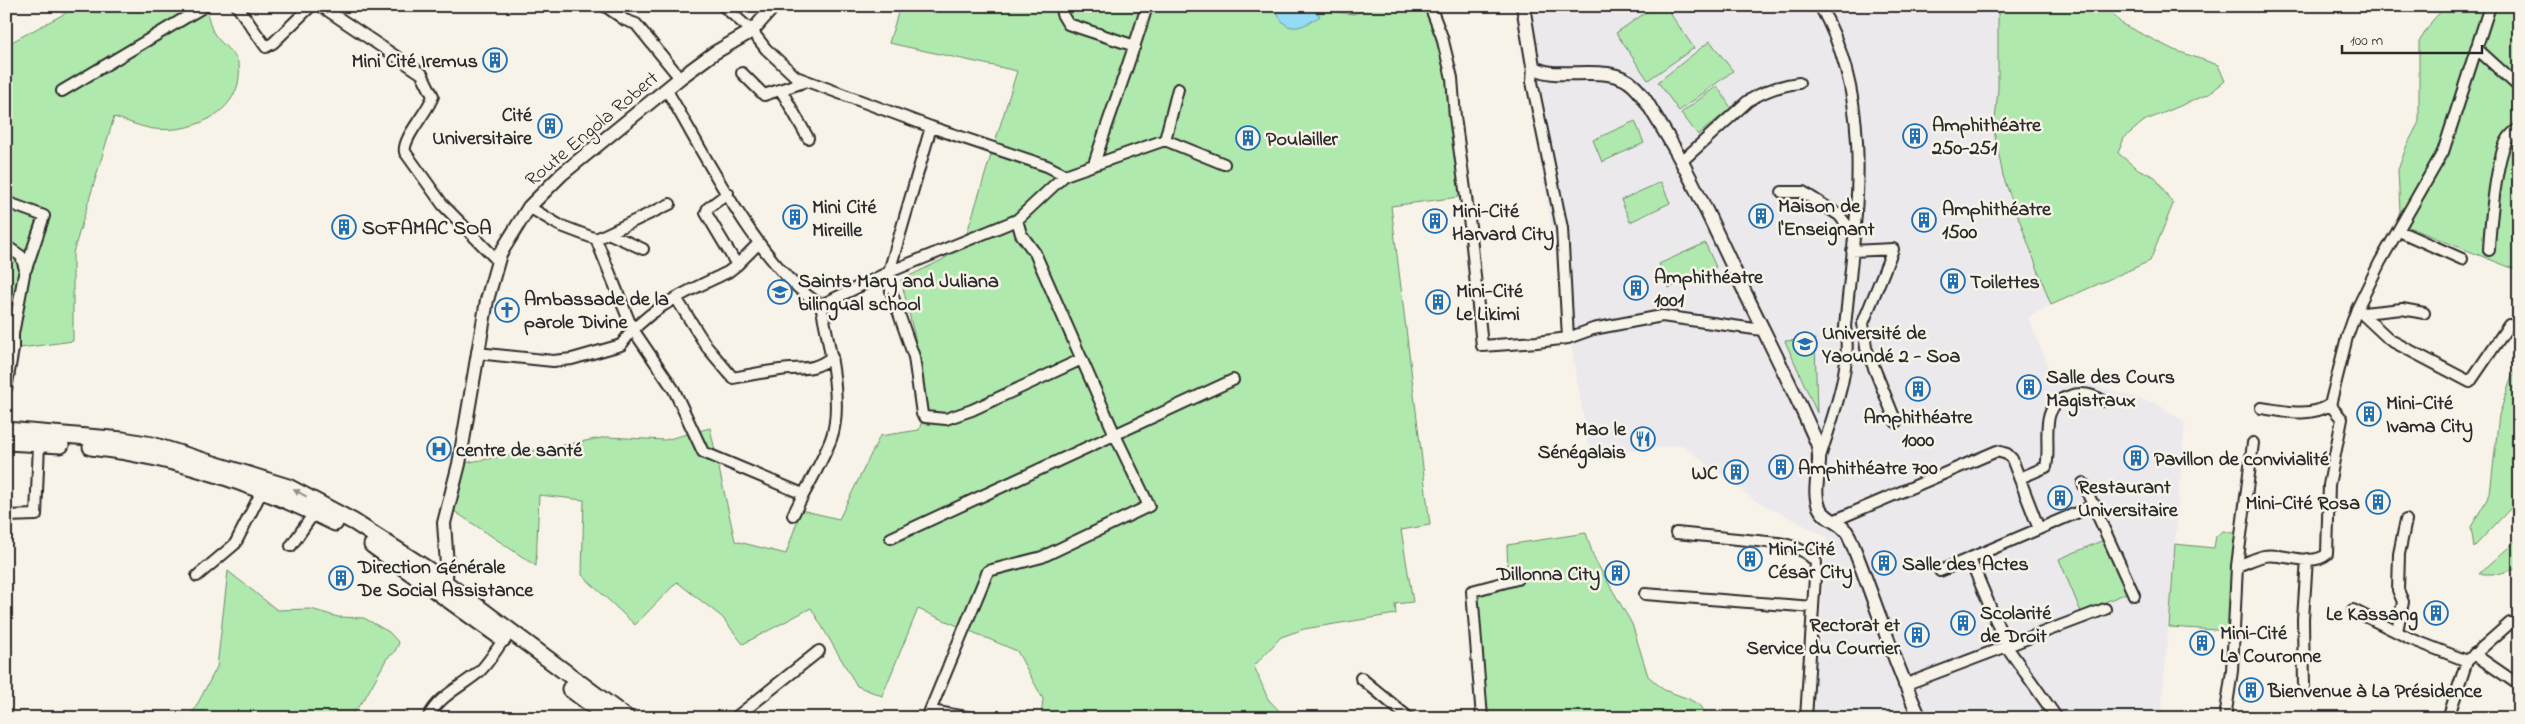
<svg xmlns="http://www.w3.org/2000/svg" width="2525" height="724" font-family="'Indie Flower',sans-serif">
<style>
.built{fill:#ece9ed}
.green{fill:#b0e9ad;stroke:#6e8a6c}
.water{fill:#94dcf6;stroke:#6a95a5}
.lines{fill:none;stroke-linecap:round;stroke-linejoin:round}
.minor-casing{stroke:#2b2b2b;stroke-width:14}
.tertiary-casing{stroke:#2b2b2b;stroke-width:16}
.secondary-casing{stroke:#2b2b2b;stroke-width:19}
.minor{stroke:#f7f3e8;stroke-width:10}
.tertiary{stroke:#f7f3e8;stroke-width:12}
.secondary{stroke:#f7f3e8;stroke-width:15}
.oneway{fill:#918f8a}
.labels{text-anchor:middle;stroke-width:5;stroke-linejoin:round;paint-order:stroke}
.poi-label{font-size:20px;font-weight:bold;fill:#2b2b2b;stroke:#f7f3e8;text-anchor:start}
.street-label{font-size:20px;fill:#2b2b2b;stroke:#f7f3e8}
</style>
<rect width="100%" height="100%" fill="#f7f3e8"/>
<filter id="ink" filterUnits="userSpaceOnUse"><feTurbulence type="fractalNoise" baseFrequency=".02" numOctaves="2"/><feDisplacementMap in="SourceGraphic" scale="10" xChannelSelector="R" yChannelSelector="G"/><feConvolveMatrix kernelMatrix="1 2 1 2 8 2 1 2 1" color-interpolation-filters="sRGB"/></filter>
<g filter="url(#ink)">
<path class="built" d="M1514 6H1998V89L1994 131 2003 176 2051 305 2028 317 2050 371 2157 404 2185 422 2161 718H1812L1827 537 1754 500 1682 445 1603 454 1588 444Z"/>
<path class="green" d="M79 6H205C209 15 209 27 215 35 222 45 235 52 239 65 240 70 239 78 238 84 229 118 187 133 154 129 140 127 127 121 114 117L73 253V341L13 349 6 395V45Z
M900 6H1275L1277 11 1320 16 1311 6H1335L1336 12 1353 14 1376 6 1430 8 1442 37 1466 196 1391 206 1430 525 1401 530 1413 602 1395 604 1396 614 1304 629 1281 637 1254 666 1268 699 1286 718H1041L1043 699 1017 651 918 609 882 696 857 686 811 608 743 644 722 617 677 582 635 625 582 575 584 500 539 495 536 566 448 507 459 464 607 437 665 440 710 428 735 541 786 554 801 510 839 519 880 436 919 430 926 408 915 338 901 280 942 260 963 246 1017 71 889 43Z
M1655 6H1665L1694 48 1648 80 1616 33Z
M1998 6H2105L2122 24 2174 50 2218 65 2225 81 2209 94 2144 121 2124 138 2118 153 2136 168 2155 177 2173 204 2150 261 2051 305 2003 176 1994 131 1998 89Z
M2446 6H2519V271L2396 222 2400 211 2398 170 2407 145 2419 122V42L2432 21Z
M1710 41 1733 71 1679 111 1658 82Z
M1717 86 1731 108 1698 135 1681 113Z
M1635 121 1644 143 1602 162 1593 140Z
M1661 182 1670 203 1630 222 1621 200Z
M1705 243 1716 267 1669 288 1659 264Z
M1815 339 1817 413 1785 341Z
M2519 366V497L2510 509 2474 547 2471 527 2490 494 2499 415 2511 379Z
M2223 531 2237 534 2230 600 2231 631 2169 627 2175 544 2214 548 2216 536Z
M1586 533 1594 558 1632 624 1648 676 1664 690 1689 699 1701 706 1708 718H1482L1472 591 1516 579 1508 574 1507 545Z
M2519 538V568L2498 574H2479Z
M2106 539 2129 592 2081 612 2059 559Z
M228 571 277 610 311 609 338 617 364 618 389 632 399 643 394 653 387 658 365 698 349 718H190L217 667Z"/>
<path class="water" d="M1275 6H1311L1320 16C1300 30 1283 35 1275 6Z"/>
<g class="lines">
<g class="minor-casing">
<path id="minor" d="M237 6 266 47 273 43 311 6
M321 6 422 74 433 96C428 112 402 138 405 152L443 205 498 261
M605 6 625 20 636 24 680 78
M723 6 752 31 766 49 796 77 931 127 889 272 821 305C828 340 844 405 831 439 821 465 805 490 793 515
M1065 6 1062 14 1068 24 1135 46
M1430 6 1442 37 1452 78 1455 117 1470 226 1482 346 1537 342 1568 338 1593 329 1662 316 1762 330
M1820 6C1877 105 1855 220 1845 327 1853 365 1832 418 1821 454
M2476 48 2519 87
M1533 66 1532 82 1562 228 1568 338
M742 73 764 95 804 82
M666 89C704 152 759 268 821 305
M781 90 808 138
M62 91 205 6
M931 127 1047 166 1065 175
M1165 140 1178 89
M1682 161 1748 101C1764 91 1781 85 1799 83
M1094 164C1111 111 1131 60 1147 6
M1782 192H1803L1839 215 1854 234
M6 202 44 216 26 269
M529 207 559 225 596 239 632 328 674 390 703 452 803 494
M2399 231 2462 259
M610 234 643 249
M596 239 670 204
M6 246 21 256 25 269 13 334V349L6 389
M2489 250C2490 228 2496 156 2508 139 2510 135 2515 131 2519 128
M1852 251 1893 249 1863 323 1866 348 1896 422
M737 265 759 243
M676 298 707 347 733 378C748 375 764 372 780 370 803 367 812 372 832 357
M2357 309 2390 340 2470 382 2509 325
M2363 313 2402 309 2424 313
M477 353 553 361 572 359 621 345C646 308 689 291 728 272L737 265 706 213 708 208 728 193
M1082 359 972 410 946 419 925 417 922 414 914 357 891 291 889 272 1017 220 1065 175 1165 140 1224 164
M2261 408C2285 411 2308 418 2330 405L2347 337 2357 309 2380 262 2443 152 2490 6
M2020 478 2046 467C2052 443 2036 405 2070 396 2082 392 2092 394 2103 401
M2083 483 2134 595
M6 516 36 515 39 444
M1833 521 1997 451 2007 454 2012 459 2039 529
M1676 533 1778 543C1795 546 1804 550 1816 562L1813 607
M891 538 1233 380
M291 546 314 513
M1970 559 2007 647 2057 718
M2237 566C2246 563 2255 558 2264 556 2283 552 2311 568 2327 554L2329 485 2342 419 2330 405
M1940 571 2095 505
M197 576 235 544 264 487
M1645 594 1813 607 1806 718
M2353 610 2411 639 2467 661
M2397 631 2403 602 2398 590 2399 554 2406 520
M2474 654 2519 685
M1361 678 1409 718
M1904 685 2105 609
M2304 687 2303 619 2307 559
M931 711 972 718
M428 718C438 696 463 686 480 671 489 662 496 650 504 639
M735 718 819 651
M927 718 988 571 1042 557 1149 506 1115 435 1035 253 1021 234 1017 220
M1482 718 1472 591 1517 579
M2225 718 2232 671 2237 566 2253 443
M2448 718 2467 661 2510 623"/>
</g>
<g class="tertiary-casing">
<path id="tertiary" d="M1523 6 1533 66C1554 84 1608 60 1634 86 1645 96 1652 112 1660 124 1688 169 1709 217 1732 265 1760 325 1791 383 1817 443 1824 464 1811 487 1819 507 1825 521 1843 522 1849 536 1874 596 1892 659 1920 718
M445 589 447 565 444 523 459 464 487 300 500 254 529 207 562 174 680 78 714 53 752 31 774 6"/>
</g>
<g class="secondary-casing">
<path id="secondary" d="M6 430 123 440 152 445 288 487 354 522 427 569 627 718
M6 442 61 445
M91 447C179 457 255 484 335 523
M372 545 503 639
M570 689 609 718"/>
</g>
<use href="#minor" class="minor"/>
<use href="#tertiary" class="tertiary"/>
<use href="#secondary" class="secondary"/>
</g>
<defs><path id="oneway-solid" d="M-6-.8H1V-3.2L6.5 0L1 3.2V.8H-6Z" transform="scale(1.25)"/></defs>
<use class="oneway" href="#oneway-solid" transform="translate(300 493) rotate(-152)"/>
</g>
<defs>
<g id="building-ring" transform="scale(1.25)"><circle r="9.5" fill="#f7f3e8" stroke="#1f6fb2" stroke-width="1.5"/><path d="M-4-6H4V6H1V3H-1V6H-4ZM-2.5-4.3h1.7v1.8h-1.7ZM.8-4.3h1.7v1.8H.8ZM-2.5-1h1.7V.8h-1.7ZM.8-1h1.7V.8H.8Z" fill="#1f6fb2"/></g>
<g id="school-ring" transform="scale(1.25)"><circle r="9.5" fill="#f7f3e8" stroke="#1f6fb2" stroke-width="1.5"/><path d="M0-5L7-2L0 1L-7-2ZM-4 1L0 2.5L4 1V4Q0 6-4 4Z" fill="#1f6fb2"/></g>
<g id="church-ring" transform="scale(1.25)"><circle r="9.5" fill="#f7f3e8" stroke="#1f6fb2" stroke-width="1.5"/><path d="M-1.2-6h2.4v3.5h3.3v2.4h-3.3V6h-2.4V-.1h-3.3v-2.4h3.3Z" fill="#1f6fb2"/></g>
<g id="university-ring" transform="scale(1.25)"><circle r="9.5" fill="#f7f3e8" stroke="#1f6fb2" stroke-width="1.5"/><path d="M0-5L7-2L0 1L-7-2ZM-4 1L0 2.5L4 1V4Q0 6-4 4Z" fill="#1f6fb2"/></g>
<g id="restaurant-ring" transform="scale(1.25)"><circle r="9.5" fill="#f7f3e8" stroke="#1f6fb2" stroke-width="1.5"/><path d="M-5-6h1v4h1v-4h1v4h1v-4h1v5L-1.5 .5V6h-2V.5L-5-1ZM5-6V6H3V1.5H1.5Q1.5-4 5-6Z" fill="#1f6fb2"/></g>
<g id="hospital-ring" transform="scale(1.25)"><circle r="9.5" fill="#f7f3e8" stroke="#1f6fb2" stroke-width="1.5"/><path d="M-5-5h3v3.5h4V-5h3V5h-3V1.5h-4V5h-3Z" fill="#1f6fb2"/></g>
</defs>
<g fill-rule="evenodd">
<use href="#building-ring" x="495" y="60"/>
<use href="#building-ring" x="550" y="126"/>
<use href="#building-ring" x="1915" y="136"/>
<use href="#building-ring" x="1248" y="138"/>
<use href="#building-ring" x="1761" y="216"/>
<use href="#building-ring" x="795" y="217"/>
<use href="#building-ring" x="1924" y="220"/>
<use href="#building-ring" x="1435" y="221"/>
<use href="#building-ring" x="344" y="227"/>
<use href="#building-ring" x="1953" y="281"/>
<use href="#building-ring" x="1636" y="288"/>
<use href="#school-ring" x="780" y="292"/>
<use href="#building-ring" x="1438" y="302"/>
<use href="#church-ring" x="507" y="310"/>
<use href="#university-ring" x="1805" y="344"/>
<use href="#building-ring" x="2029" y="387"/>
<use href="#building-ring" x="1918" y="389"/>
<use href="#building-ring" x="2369" y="414"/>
<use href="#restaurant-ring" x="1643" y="439"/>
<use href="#hospital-ring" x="439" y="449"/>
<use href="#building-ring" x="2136" y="458"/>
<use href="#building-ring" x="1781" y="467"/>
<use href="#building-ring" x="1736" y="472"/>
<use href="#building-ring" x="2060" y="498"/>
<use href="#building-ring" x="2378" y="502"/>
<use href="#building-ring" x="1750" y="559"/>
<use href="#building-ring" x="1884" y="563"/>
<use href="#building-ring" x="1617" y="573"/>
<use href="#building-ring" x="341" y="578"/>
<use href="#building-ring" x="2436" y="613"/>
<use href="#building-ring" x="1963" y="623"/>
<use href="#building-ring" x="1917" y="635"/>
<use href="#building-ring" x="2202" y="643"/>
<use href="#building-ring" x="2251" y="690"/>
</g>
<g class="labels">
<g class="poi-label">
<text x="478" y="67" text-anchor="end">Mini Cité Iremus</text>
<text x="532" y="121" text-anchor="end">Cité<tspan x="532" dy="23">Universitaire</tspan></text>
<text x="1932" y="131">Amphithéatre<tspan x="1932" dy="23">250-251</tspan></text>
<text x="1266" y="145">Poulailler</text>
<text x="1778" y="212">Maison de<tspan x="1778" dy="23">l'Enseignant</tspan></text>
<text x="812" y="213">Mini Cité<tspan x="812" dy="23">Mireille</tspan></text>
<text x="1942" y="215">Amphithéatre<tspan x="1942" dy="23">1500</tspan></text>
<text x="1452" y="217">Mini-Cité<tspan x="1452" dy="23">Harvard City</tspan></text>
<text x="362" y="234">SOFAMAC SOA</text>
<text x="1654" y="283">Amphithéatre<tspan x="1654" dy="23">1001</tspan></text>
<text x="798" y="287">Saints Mary and Juliana<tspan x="798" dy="23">bilingual school</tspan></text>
<text x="1970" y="288">Toilettes</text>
<text x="1456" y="297">Mini-Cité<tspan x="1456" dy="23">Le Likimi</tspan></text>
<text x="524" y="305">Ambassade de la<tspan x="524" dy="23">parole Divine</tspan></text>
<text x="1822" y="339">Université de<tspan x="1822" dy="23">Yaoundé 2 - Soa</tspan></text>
<text x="2046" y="383">Salle des Cours<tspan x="2046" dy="23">Magistraux</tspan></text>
<text x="2386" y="409">Mini-Cité<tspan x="2386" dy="23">Ivama City</tspan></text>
<text x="1918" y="423" text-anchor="middle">Amphithéatre<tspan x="1918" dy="23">1000</tspan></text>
<text x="1626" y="435" text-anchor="end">Mao le<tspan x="1626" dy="23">Sénégalais</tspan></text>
<text x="456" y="456">centre de santé</text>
<text x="2154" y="465">Pavillon de convivialité</text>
<text x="1798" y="474">Amphithéatre 700</text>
<text x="1718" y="479" text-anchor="end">WC</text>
<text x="2078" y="493">Restaurant<tspan x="2078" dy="23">Universitaire</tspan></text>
<text x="2360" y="509" text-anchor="end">Mini-Cité Rosa</text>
<text x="1768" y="555">Mini-Cité<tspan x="1768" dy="23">César City</tspan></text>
<text x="1902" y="570">Salle des Actes</text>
<text x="358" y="573">Direction Générale<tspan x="358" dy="23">De Social Assistance</tspan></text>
<text x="1600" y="580" text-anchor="end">Dillonna City</text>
<text x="1980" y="619">Scolarité<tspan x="1980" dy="23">de Droit</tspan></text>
<text x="2418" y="620" text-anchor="end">Le Kassang</text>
<text x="1900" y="631" text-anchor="end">Rectorat et<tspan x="1900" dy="23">Service du Courrier</tspan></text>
<text x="2220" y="639">Mini-Cité<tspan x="2220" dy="23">La Couronne</tspan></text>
<text x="2268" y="697">Bienvenue à La Présidence</text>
</g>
<g class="street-label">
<text transform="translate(591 128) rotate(-40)" y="7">Route Engola Robert</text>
</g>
</g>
<rect width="2525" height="724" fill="none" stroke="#f7f3e8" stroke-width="25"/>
<rect x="12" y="12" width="2500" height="699" fill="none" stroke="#2b2b2b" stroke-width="2" filter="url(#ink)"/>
<path d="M2342 45v8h140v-8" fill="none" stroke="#2b2b2b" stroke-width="2.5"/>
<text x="2350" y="45" font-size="15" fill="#2b2b2b" stroke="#f7f3e8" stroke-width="4" paint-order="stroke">100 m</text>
</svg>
